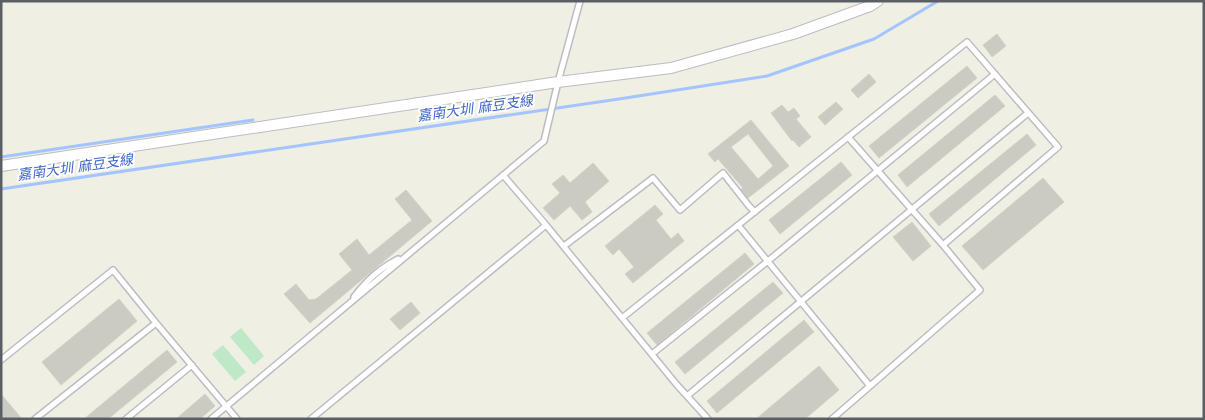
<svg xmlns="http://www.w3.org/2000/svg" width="1205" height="420" font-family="'DejaVu Sans','Noto Sans TC',sans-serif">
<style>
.green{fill:#bfe8c8}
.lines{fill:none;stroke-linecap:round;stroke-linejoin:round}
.stream{stroke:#a4c4ff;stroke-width:3}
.building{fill:#cccbc3;stroke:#d4d2c2;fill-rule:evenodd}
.service-casing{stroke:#bcbcc3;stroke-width:8}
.minor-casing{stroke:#bcbcc3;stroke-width:12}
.service{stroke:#fff;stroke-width:5}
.minor{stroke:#fff;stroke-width:10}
.labels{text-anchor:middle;stroke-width:4;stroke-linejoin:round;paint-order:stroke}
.water-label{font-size:14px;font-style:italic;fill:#4166c8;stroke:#fff}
</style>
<rect width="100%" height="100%" fill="#efefe4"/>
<path class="green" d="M241 328 264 356 254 365 230 337Z
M223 345 246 372 235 381 212 354Z"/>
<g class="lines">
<path class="stream" d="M1 157 253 120
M1 189 619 99 767 76 874 39 938 1"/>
</g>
<path class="building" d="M997 34 1006 46 992 57 983 45Z
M967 66 977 78 879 158 869 146Z
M869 74 876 82 858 98 851 90Z
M995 95 1005 106 907 187 898 175Z
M836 102 843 109 825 125 818 117Z
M782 105 788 112 794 108 800 116 796 119 811 137 799 147 793 140 792 141 771 113Z
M751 120 789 166 748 198 741 189 743 188 718 159 715 162 708 154ZM748 134 773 166 758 179 731 147Z
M1027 134 1036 145 939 226 929 214Z
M841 162 852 175 780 234 769 220Z
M593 163 609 181 585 202 592 212 582 220 570 206 554 220 543 208 560 193 552 184 563 175 570 183Z
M1043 178 1064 202 983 270 962 246Z
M406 190 432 221 310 323 284 294 296 284 309 300 316 299 352 270 339 254 357 239 369 255 412 220 395 199Z
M655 205 663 214 656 220 671 239 678 233 684 241 633 283 625 274 634 267 619 249 613 255 605 246Z
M912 222 931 246 913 261 893 237Z
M745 253 754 264 657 345 647 333Z
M773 282 783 293 685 374 675 362Z
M119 299 137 321 61 385 42 362Z
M411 302 420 313 400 330 390 319Z
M804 320 814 332 717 413 707 401Z
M167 350 177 362 108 419H84Z
M819 366 839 390 805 419H756Z
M1 394 22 419H1Z
M205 394 215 406 200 419H176Z"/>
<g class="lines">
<g class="service-casing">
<path id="service" d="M503 175 546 225 677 385 708 419
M738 225 870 386 832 419
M564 246 653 178 680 210 723 173 749 206 755 212
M354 297C367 280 379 269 398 259
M622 318 967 42 1058 147 943 245 848 137
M652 354 768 261 995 74
M1 360 113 270 156 323 237 419
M870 386 980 290 943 245
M687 396 1028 113
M35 419 156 323
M126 419 192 365
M211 419 544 141 558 82 580 1
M311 419 546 225"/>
</g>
<g class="minor-casing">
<path id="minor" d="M1 166 558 82 671 68 793 34 870 6 878 1"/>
</g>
<use href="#service" class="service"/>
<use href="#minor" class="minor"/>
</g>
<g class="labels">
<g class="water-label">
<text transform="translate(475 108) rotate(-8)" y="5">嘉南大圳 麻豆支線</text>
<text transform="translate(75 167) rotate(-8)" y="5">嘉南大圳 麻豆支線</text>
</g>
</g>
<rect width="1205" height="420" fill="none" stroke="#5c5e65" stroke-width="5"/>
</svg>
